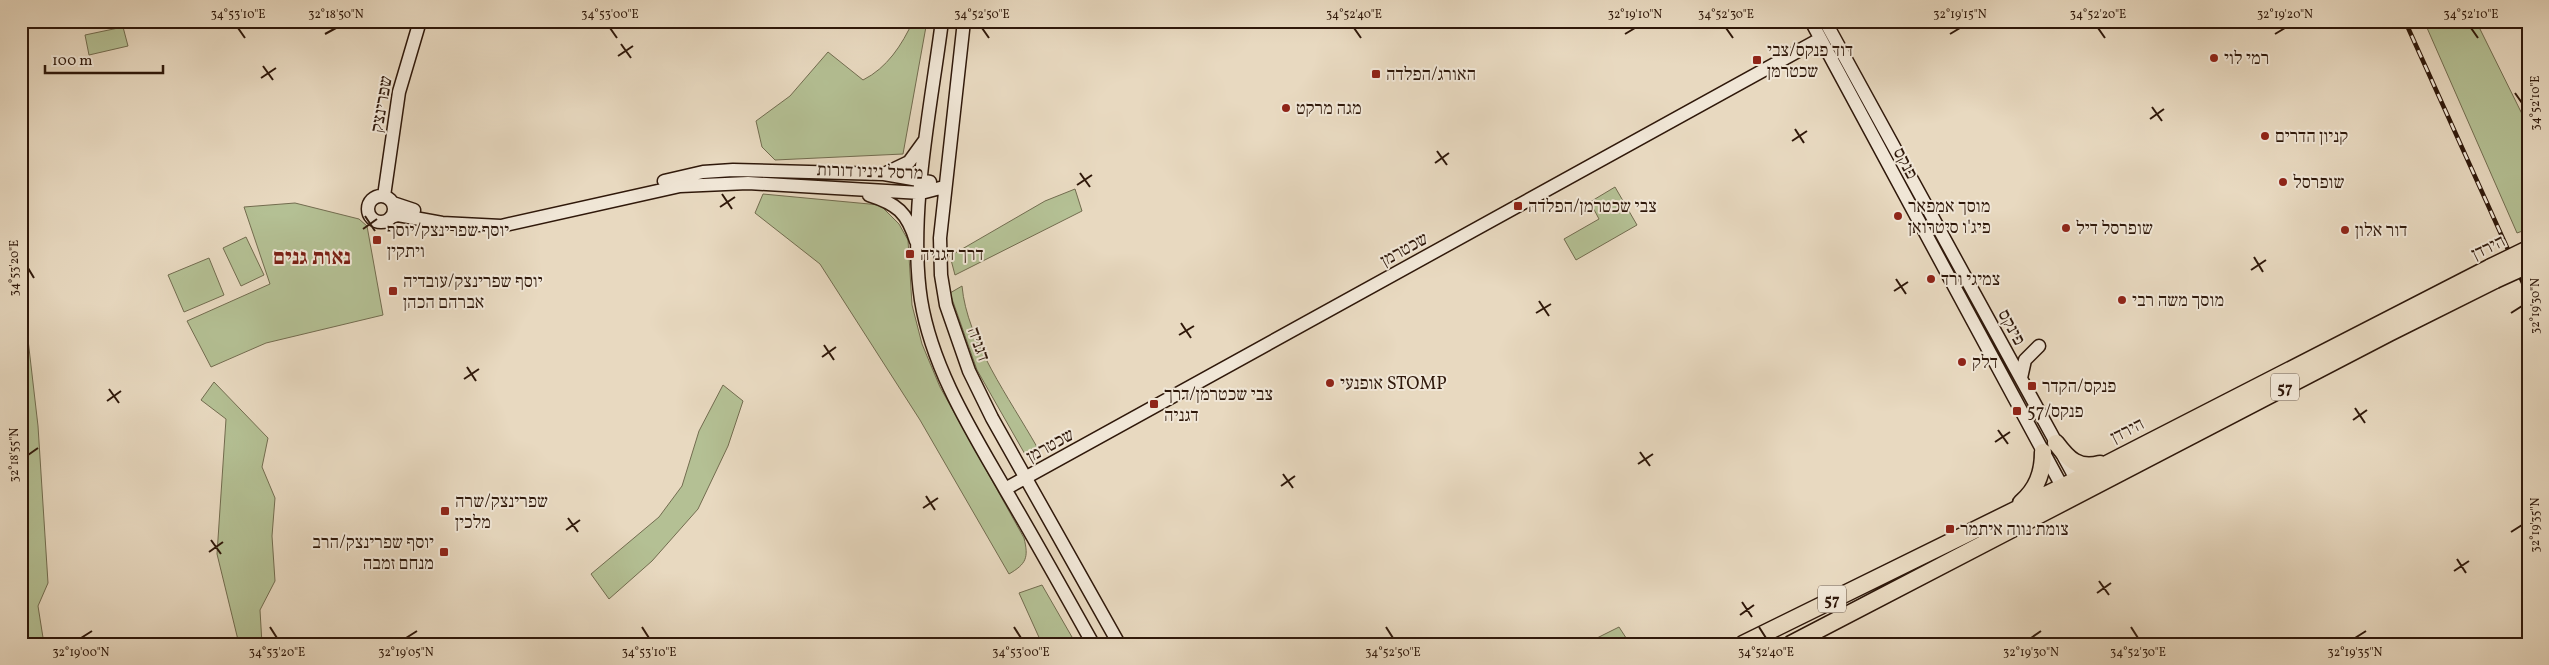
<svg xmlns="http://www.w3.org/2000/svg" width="2549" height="665" font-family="Vollkorn,'Frank Ruhl Libre',serif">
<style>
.green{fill:#b4c094;stroke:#726c4f}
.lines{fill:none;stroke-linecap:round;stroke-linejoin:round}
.secondary-casing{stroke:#2f180a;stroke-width:15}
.highway-casing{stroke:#2f180a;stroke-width:19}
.secondary{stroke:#f0e6d6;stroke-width:12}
.highway{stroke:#e8d9c0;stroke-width:16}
.rail-casing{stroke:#2f180a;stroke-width:4.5}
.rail{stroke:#f0e6d6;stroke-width:2.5;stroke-dasharray:8;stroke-linecap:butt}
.highway-bridge-casing{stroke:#2f180a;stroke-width:19;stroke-linecap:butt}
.highway-bridge{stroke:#e8d9c0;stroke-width:16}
.ticks{fill:none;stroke:#2f180a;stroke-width:2}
.poi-dot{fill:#8f2418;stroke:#f0e6d6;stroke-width:2}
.labels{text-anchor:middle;stroke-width:4;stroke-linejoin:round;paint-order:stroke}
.shield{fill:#f0e6d6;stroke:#695647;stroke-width:1}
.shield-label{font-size:16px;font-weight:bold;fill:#2f180a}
.poi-label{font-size:18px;fill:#2f180a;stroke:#f0e6d6;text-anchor:start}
.street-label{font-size:18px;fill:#2f180a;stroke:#f0e6d6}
.district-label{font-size:22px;font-weight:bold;fill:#7a1f14;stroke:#f0e6d6}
.neatline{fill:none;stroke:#2f180a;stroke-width:2}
.ticks-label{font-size:12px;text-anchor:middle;fill:#2f180a}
</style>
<rect width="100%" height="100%" fill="#e8d9c0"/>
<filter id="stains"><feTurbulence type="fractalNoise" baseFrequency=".004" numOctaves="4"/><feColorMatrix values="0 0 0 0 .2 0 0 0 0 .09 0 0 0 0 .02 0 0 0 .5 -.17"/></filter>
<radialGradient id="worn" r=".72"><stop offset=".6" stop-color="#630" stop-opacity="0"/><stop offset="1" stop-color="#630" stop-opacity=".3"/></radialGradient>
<path class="green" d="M913 21H927L903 154 775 160 762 147 756 121 790 96 828 52 863 80C887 68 902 45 913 21Z
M2424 21H2476L2528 126V229L2517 233Z
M123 27 128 46 89 55 85 35Z
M1615 187 1637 225 1576 260 1564 239 1599 219 1590 202Z
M1075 189 1082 211 955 275 950 256 1045 201Z
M763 194 880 205 899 224 908 240 912 305 922 344 940 387 1024 538C1029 558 1026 564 1009 574L920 420 820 264 755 213Z
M295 203 359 219 367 226 383 315 266 343 211 367 187 321 270 284 244 207Z
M246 237 264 275 241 286 223 248Z
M209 258 224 295 184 312 168 275Z
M21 279 38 426 48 583 38 606 44 644H21Z
M962 286C967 341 1010 399 1037 447L1026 456 977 370 950 293Z
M214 382 268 438 262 467 275 498 272 536 275 581 260 610 262 644H239L217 554 226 419 201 400Z
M723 385 743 401 728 446 698 509 652 561 609 599 591 574 659 517 682 486 699 431Z
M1042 585 1076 644H1042L1019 593Z
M1619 627 1630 644H1585Z"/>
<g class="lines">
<g class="secondary-casing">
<path id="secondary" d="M942 21C931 107 908 215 921 300 932 368 971 430 1005 489 1035 540 1064 592 1093 644
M964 21 940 238 941 275 946 305 969 371 992 418 1119 644
M1811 21 2058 479 2062 487 2069 491
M1825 21 2076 479 2077 488
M884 174 909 162 925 140
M664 181 703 172 733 170 884 174 930 182
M869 195C897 204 907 212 916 241
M384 196 399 92 420 21
M368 209a13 13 0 1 1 26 0a13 13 0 1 1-26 0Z
M393 203 414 210
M391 217 398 215 442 223 501 226 680 186 748 183 921 193 944 187
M2021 378 2025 360 2039 346
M1005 489 1820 39"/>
</g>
<g class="highway-casing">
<path id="highway" d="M2056 443C2068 459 2078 470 2100 464
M2021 503C2037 489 2043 473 2043 452
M1743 644 2062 487 2491 267
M1791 644 2389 333 2495 280"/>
</g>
<use href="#secondary" class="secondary"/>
<use href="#highway" class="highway"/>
<g class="rail-casing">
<path id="rail" d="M2405 21 2528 294"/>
</g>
<use href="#rail" class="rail"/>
<g class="highway-bridge-casing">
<path id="highway-bridge" d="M2491 267 2526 250
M2495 280 2528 265"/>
</g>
<use href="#highway-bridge" class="highway-bridge"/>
</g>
<path class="ticks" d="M238 28 245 38M610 28 617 38M982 28 989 38M1354 28 1361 38M1726 28 1733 38M2098 28 2105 38M2471 28 2478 38M325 34 336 28M1625 34 1635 28M1950 34 1960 28M2275 34 2285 28M621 44 631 58M618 56 633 46M263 66 273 80M261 78 276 68M2515 93 2522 103M2152 107 2162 121M2150 119 2164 109M1795 129 1804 143M1792 141 1807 131M1437 151 1447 165M1435 163 1449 153M1080 173 1090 187M1077 185 1092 175M722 194 732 209M720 207 735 197M365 216 375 231M363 229 377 219M2254 257 2263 272M28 268 34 278M2251 270 2266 260M1896 279 1906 294M1894 291 1908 282M1539 301 1549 316M1536 313 1551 304M2511 313 2522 306M1181 323 1191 338M1179 335 1194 326M824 345 834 360M822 357 836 347M467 367 476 381M464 379 479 369M109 389 119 403M107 401 121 391M2355 408 2365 423M2353 420 2367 410M1998 430 2008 444M1995 442 2010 432M1640 452 1650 466M28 455 38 448M1638 464 1653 454M1283 474 1293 488M1281 486 1295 476M926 496 935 510M923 508 938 498M568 518 578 532M566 530 580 520M2511 532 2522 525M211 540 221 554M209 552 223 542M2457 559 2466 573M2454 571 2469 561M2099 581 2109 595M2097 593 2111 583M1742 602 1752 617M1740 615 1754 605M270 627 277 638M642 627 649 638M1014 627 1021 638M1386 627 1393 638M1759 627 1766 638M2131 627 2138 638M81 638 92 631M406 638 417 631M2031 638 2041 631M2355 638 2366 631"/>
<g class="poi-dot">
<circle cx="2214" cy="58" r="5"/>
<rect x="1752" y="55" width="10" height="10" rx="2.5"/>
<rect x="1371" y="69" width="10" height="10" rx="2.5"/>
<circle cx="1286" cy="108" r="5"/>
<circle cx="2265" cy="136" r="5"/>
<circle cx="2283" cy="182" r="5"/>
<rect x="1513" y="201" width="10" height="10" rx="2.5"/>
<circle cx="1898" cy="216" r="5"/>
<circle cx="2066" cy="228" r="5"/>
<circle cx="2345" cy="230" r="5"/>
<rect x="372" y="235" width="10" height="10" rx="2.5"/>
<rect x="905" y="249" width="10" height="10" rx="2.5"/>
<circle cx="1931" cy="279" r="5"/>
<rect x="388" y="286" width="10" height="10" rx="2.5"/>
<circle cx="2122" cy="300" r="5"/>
<circle cx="1962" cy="362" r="5"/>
<circle cx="1330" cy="383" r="5"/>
<rect x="2027" y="381" width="10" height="10" rx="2.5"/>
<rect x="1149" y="399" width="10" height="10" rx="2.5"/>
<rect x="2012" y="406" width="10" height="10" rx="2.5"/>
<rect x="440" y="506" width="10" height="10" rx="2.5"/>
<rect x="1945" y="524" width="10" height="10" rx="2.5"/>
<rect x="439" y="547" width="10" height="10" rx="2.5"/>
</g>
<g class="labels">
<g class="shield">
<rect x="2271" y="373.5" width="28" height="27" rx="4"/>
<rect x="1818" y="585.5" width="28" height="27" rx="4"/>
</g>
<g class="shield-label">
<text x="2285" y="393">57</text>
<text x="1832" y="605">57</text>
</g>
<g class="poi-label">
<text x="1767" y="56">דוד פנקס/צבי<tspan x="1767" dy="21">שכטרמן</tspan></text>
<text x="2224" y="64">רמי לוי</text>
<text x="1386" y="80">האורג/הפלדה</text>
<text x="1296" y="114">מגה מרקט</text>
<text x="2275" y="142">קניון הדרים</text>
<text x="2293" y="188">שופרסל</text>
<text x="1528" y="212">צבי שכטרמן/הפלדה</text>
<text x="1908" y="212">מוסך אמפאר<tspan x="1908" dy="21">פיג'ו סיטרואן</tspan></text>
<text x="2076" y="234">שופרסל דיל</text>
<text x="387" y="236">יוסף שפרינצק/יוסף<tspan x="387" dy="21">ויתקין</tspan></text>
<text x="2355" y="236">דור אלון</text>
<text x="920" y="260">דרך דגניה</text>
<text x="1941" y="285">צמיגי ורד</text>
<text x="403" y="287">יוסף שפרינצק/עובדיה<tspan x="403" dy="21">אברהם הכהן</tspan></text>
<text x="2132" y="306">מוסך משה רבי</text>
<text x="1972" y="368">דלק</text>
<text x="1340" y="389">אופנעי STOMP</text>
<text x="2042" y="392">פנקס/הקדר</text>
<text x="1164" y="400">צבי שכטרמן/דרך<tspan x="1164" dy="21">דגניה</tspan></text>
<text x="2027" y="417">פנקס/57</text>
<text x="455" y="507">שפרינצק/שרה<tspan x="455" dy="21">מלכין</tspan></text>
<text x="1960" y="535">צומת נווה איתמר</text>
<text x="434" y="548" text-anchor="end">יוסף שפרינצק/הרב<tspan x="434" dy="21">מנחם זמבה</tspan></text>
</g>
<g class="street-label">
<text transform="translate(381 104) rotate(-80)" y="6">שפרינצק</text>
<text transform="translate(1906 163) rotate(62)" y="6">פנקס</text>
<text transform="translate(870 171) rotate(2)" y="6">מרסל ניניו דורות</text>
<text transform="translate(2488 247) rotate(-26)" y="6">הירדן</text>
<text transform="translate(1404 249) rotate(-29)" y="6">שכטרמן</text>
<text transform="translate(2012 327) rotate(61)" y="6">פינקס</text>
<text transform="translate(979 344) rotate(70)" y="6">דגניה</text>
<text transform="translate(2127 430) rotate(-27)" y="6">הירדן</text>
<text transform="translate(1050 445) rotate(-29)" y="6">שכטרמן</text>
</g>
<g class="district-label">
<text x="312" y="264">נאות גנים</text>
</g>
</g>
<rect width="2549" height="665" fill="none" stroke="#e8d9c0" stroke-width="55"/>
<path d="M45 65v8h118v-8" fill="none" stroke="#2f180a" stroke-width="2.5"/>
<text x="52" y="65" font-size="15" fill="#2f180a" stroke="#f0e6d6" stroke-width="4" paint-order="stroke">100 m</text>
<rect x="28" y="28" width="2494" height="610" class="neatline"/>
<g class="ticks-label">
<text x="238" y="18">34°53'10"E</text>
<text x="336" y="18">32°18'50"N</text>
<text x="610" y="18">34°53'00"E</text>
<text x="982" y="18">34°52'50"E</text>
<text x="1354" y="18">34°52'40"E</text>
<text x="1635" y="18">32°19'10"N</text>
<text x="1726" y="18">34°52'30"E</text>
<text x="1960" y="18">32°19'15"N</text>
<text x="2098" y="18">34°52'20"E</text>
<text x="2285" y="18">32°19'20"N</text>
<text x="2471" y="18">34°52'10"E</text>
<text transform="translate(2535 103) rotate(-90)" y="4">34°52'10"E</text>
<text transform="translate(14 268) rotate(-90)" y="4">34°53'20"E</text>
<text transform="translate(2535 306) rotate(-90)" y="4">32°19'30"N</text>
<text transform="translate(14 455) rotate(-90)" y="4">32°18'55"N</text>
<text transform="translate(2535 525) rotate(-90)" y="4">32°19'35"N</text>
<text x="81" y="656">32°19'00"N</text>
<text x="277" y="656">34°53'20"E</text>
<text x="406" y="656">32°19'05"N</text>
<text x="649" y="656">34°53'10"E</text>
<text x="1021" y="656">34°53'00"E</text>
<text x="1393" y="656">34°52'50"E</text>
<text x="1766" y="656">34°52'40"E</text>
<text x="2031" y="656">32°19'30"N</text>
<text x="2138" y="656">34°52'30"E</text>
<text x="2355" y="656">32°19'35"N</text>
</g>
<rect width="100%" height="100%" filter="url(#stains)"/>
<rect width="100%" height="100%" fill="url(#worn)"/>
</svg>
